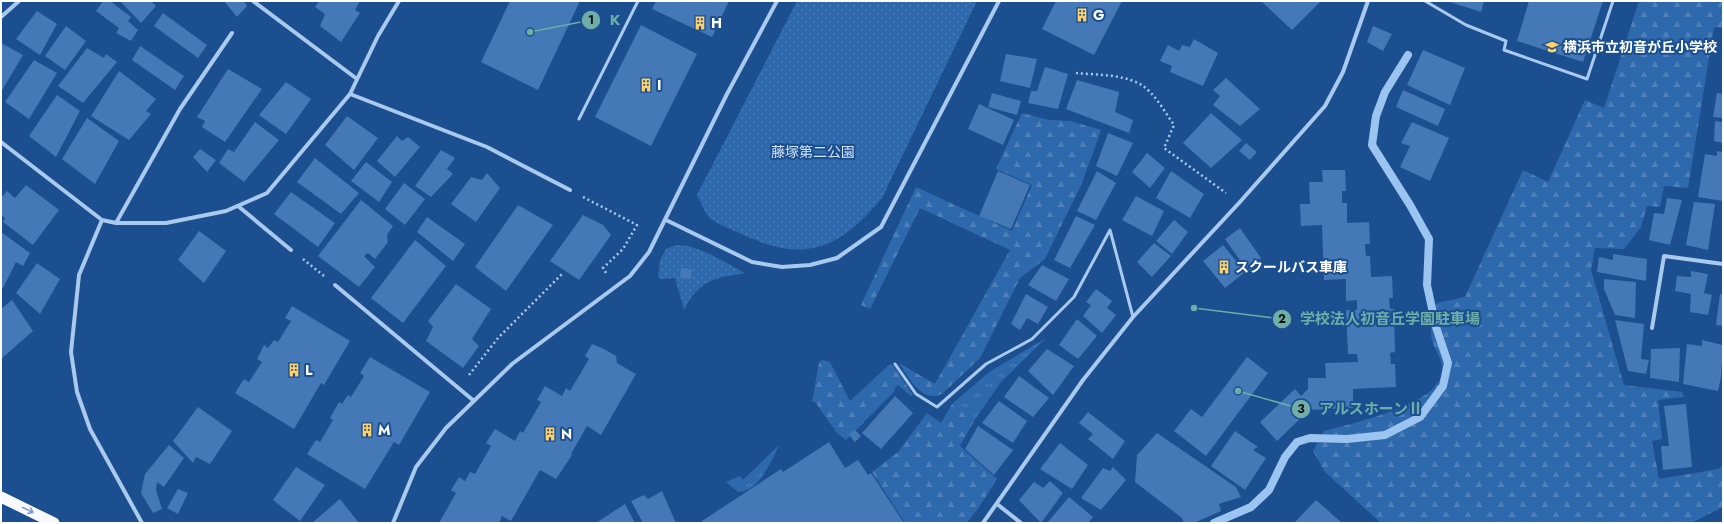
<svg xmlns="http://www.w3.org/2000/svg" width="1724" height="524" font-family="Jost,'Noto Sans JP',sans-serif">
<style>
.grass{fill:url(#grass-tufts)}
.forest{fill:url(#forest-firs)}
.park{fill:url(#park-dots)}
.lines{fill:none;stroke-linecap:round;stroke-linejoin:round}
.stream{stroke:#9cc4f0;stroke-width:8}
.building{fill:#4478b7}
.path{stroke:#a9c9ee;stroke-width:2.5;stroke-dasharray:2 3;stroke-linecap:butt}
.service{stroke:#a9c9ee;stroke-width:3}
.minor{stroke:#a9c9ee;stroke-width:4}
.trunk{stroke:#f8faff;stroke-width:11}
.oneway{stroke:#7e9cc1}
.labels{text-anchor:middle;stroke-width:4;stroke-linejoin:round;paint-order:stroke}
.poi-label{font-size:14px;font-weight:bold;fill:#fff;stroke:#1b4f8f;text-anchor:start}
.park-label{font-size:14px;fill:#cfe3fa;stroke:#1b4f8f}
.leader{fill:none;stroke:#6fada8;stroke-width:1.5}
.callout-dot{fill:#6fada8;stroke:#1b4f8f;stroke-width:1.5}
.mark-label{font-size:12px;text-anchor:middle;font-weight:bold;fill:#111}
.callout-label{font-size:15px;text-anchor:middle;font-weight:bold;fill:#6fada8;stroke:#1b4f8f;stroke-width:4;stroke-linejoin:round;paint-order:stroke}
</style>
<defs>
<pattern id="grass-tufts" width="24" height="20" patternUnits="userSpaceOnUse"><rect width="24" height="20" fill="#2e69ad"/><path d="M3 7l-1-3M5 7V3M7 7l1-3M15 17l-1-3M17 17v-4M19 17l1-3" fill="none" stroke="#4d80b9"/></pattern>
<pattern id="forest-firs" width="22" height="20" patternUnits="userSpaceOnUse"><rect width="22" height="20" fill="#2e69ad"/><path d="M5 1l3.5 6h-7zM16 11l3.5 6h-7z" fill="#4d80b9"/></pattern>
<pattern id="park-dots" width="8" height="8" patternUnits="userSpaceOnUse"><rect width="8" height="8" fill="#2e69ad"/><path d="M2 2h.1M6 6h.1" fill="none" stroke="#4d80b9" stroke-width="1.8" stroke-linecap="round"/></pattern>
</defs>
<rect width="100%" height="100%" fill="#1b4f8f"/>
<path class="grass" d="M1046 338 1001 382 974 421 952 404 989 372Z
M780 444C771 460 760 492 738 492L726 482 740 476 743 480Z"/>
<path class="forest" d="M1639 1H1723V28L1714 27 1688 188 1664 186 1660 207 1647 206 1641 227 1624 249 1595 248 1591 270 1624 385 1682 392 1684 397 1658 400 1662 439 1652 441 1659 479 1718 469 1723 466V507L1691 523H1381L1325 472 1313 451 1324 431C1352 423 1435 406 1442 374 1445 359 1431 348 1431 333 1431 324 1435 313 1437 303L1465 297 1523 170 1548 182 1585 100 1604 108Z
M1022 113 1049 120 1071 121 1101 130 1082 183 1045 259 1020 278 980 358 942 394C921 403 909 378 899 363L935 384 1010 250 920 208 870 309 861 305 916 187 1012 231 1032 185 996 169Z
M822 360 830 362 850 401 889 365 892 364 913 395 911 396 898 385 894 389 895 391 846 440 837 433 815 402H812L819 363Z
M952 404 974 421 960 446 997 479 979 507 967 523H905L872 472 898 452 927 413 941 423Z"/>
<path class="park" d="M797 1H977L882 198C841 248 805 264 744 235 734 230 720 226 711 219 705 214 701 202 697 195Z
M676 245C700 245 725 263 745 273 714 278 699 280 684 310L675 278 660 279 658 277 660 260 666 249Z"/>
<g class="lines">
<path class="stream" d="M1214 523 1251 507 1269 490 1285 457 1297 442 1310 438 1347 439 1385 435 1420 417 1443 386 1448 363 1436 327 1427 285 1429 239 1410 205 1372 145 1376 116 1385 92 1408 55"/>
</g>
<path class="building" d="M103 1H110L131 17 128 21 138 30 131 41 116 33 119 28 96 11Z
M120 1H151L156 6 141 23Z
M224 1H244L247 6 237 17Z
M319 1H360L355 10 360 13 341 42 320 26 325 14 315 7Z
M510 1H580L538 90 481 62Z
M656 1H729L712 37 652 9Z
M1056 1H1122L1094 55 1042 29Z
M1261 1H1321L1292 30Z
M1447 1H1484L1481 12Z
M1529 1H1603L1583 62 1517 41Z
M37 11 57 24 40 55 16 39Z
M163 13 207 45 198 58 154 26Z
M641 25 697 54 651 146 595 117Z
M66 26 86 41 65 70 45 56Z
M1373 26 1392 34 1383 51 1367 42Z
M1194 39 1218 53 1203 86 1170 72 1172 66 1160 61 1168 45 1179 51 1182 45 1190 47Z
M1 43 23 55 1 92Z
M140 46 184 76 175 90 132 60Z
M87 48 104 58 106 54 117 62 83 103 58 86Z
M1423 50 1465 68 1450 105 1407 85Z
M1006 54 1037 59 1030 88 1000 81Z
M34 60 57 73 29 119 5 102Z
M1045 67 1068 74 1058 109 1028 103 1031 91H1037Z
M228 69 262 89 225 142 202 127 205 121 197 117Z
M119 71 156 99 146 111 151 114 129 140 91 116Z
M1226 78 1260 109 1240 126 1213 105 1220 96 1213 90Z
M1077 80 1119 92 1115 112 1133 120 1129 133 1066 109Z
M286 82 311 99 286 134 259 115Z
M1403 90 1445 109 1438 126 1396 107Z
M992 93 1021 101 1017 115 988 107Z
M1717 93 1723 94V118L1713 117Z
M57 95 80 111 56 157 29 136Z
M979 104 1014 120 1003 145 968 129Z
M1211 113 1242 140 1211 168 1183 143Z
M347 116 378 138 354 170 325 145Z
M87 118 119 141 95 184 62 159Z
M1715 121 1723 122V143L1714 141Z
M255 122 279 140 244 182 219 163 228 149 234 152Z
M1412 122 1449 138 1430 181 1400 167 1410 146 1401 143Z
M1108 133 1133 143 1117 176 1096 166Z
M397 136 402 141 408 137 420 147 395 177 377 161Z
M1246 143 1257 152 1250 160 1239 151Z
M200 149 216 160 207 172 193 157Z
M441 150 455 158 447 169 453 174 431 197 415 186Z
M1717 151 1723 152V201L1698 197 1705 154 1717 156Z
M1147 153 1165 168 1150 188 1132 172Z
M315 158 359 193 341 214 297 182Z
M366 162 392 182 379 202 351 181Z
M1322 170H1345L1346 191H1342V203H1347V223L1369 222 1370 244H1365L1366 256H1370L1371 277 1392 276 1393 298H1389L1390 309H1394L1395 352 1390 353 1391 364H1395L1396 387 1353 389V408L1309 410 1277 441 1260 422 1295 389 1301 396 1308 389V378H1326L1325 363 1358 362 1357 354H1348L1346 310H1357V300L1346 301V279L1324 280 1322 225 1301 226 1300 204H1310L1309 182H1323Z
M998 171 1030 185 1011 229 979 216Z
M1097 171 1116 183 1096 220 1077 211Z
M1171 171 1204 194 1190 218 1156 198Z
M487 173 500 188 476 222 451 204 471 177 482 180Z
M404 183 425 199 405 225 385 209Z
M26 185 59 210 33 245 3 222 5 218 1 215V198L7 191 15 198Z
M291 192 335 223 318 247 274 214Z
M1136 196 1164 211 1152 236 1122 220Z
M1667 198 1682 200 1670 245 1649 240 1654 213 1664 214Z
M361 200 393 226 387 235 388 242 375 259 368 253 364 256 375 267 359 287 318 256Z
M1694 202 1715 204 1708 250 1686 245Z
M518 205 553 225 506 291 475 267Z
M583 215 603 225 611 235 579 280 550 261Z
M1076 216 1095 225 1070 268 1054 260Z
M427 217 465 244 453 261 417 232Z
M1174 220 1188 232 1172 254 1156 241Z
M1240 228 1261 258 1246 269 1225 239Z
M199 231 226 251 204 283 178 260Z
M1 232 30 253 23 266 16 262 3 288 1 287Z
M415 240 446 266 403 323 371 298Z
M1154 243 1171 256 1152 277 1137 262Z
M1223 245 1245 272 1225 288 1203 261Z
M1613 254 1647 259 1646 281 1597 272 1599 257 1613 260Z
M1261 260 1265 266 1252 275 1248 269Z
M37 263 60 279 40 314 16 293Z
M1042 265 1069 279 1056 301 1028 285Z
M681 268 692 269 691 279 680 278Z
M1691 271 1708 274 1704 293 1712 295 1708 315 1690 312 1691 294 1675 291 1677 276 1691 277Z
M1604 279 1636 282 1635 318 1615 315 1604 289Z
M456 284 491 309 472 339 479 346 463 368 426 341 433 327 428 321Z
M1096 289 1112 301 1107 308 1116 315 1102 333 1083 316 1091 305 1086 302Z
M1026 294 1048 307 1038 324 1027 318 1020 330 1011 324Z
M1720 294H1723V326L1716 325Z
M12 300 33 331 1 359V309Z
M292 306 350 341 324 385 321 383 294 429 235 393 244 379 249 382 262 362 257 359 264 345 268 348 274 340 278 342 291 321 285 318Z
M1077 319 1097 336 1078 359 1059 345Z
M1615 320 1644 324 1641 359 1649 360 1646 374 1628 371Z
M1702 340 1723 345 1721 377 1718 391 1683 384 1687 344 1702 346Z
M592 344 604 349 616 356 617 363 636 374 601 435 587 426 571 454 572 455 556 479 540 470 511 521 502 516 499 523H439L456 493 451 490 459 477 465 481 470 472 475 474 491 446 486 443 495 429 515 441 520 431 523 433 541 402 537 400 545 386 562 396 566 388 570 391 589 359 585 356Z
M1680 348 1679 382 1650 378 1651 349Z
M1047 349 1074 366 1053 395 1028 371Z
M370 357 430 392 399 445 394 442 365 489 307 454 316 440 320 442 333 420 330 418 339 402 342 404 348 395 351 397 364 376 360 373Z
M1247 357 1268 373 1206 456 1174 431 1191 409 1202 417Z
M1019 376 1049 398 1033 417 1004 397Z
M895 396 913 413 881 449 862 433Z
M999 401 1027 421 1013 443 982 423Z
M1686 404 1692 467 1663 470 1661 446H1669L1664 406Z
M198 407 232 431 210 464 196 457 193 463 173 441Z
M1088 412 1125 441 1113 459 1088 439 1093 434 1079 423Z
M978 426 1013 450 994 475 965 449Z
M855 430 861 436 855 442 849 435Z
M1235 431 1258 447 1253 450 1266 458 1245 490 1211 466Z
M1157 433 1236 487 1241 497 1219 504 1221 511 1194 523H1184L1182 518 1135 482 1137 455Z
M829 442 845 468 858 460 868 475 871 473 904 523H702V521L781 469 783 472Z
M1060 443 1088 465 1072 489 1040 469Z
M169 445 184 458 164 487 157 482 156 490 162 509 153 513 141 493 145 474Z
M296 467 325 485 300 521 273 500Z
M1113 467 1126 480 1101 510 1081 498 1103 468 1110 471Z
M1050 481 1063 493 1041 523 1019 500 1034 482 1043 488Z
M178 489 188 493 178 514 167 508Z
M662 491 676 523H643L631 501 644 495 648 499Z
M1069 497 1093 517 1088 523H1047Z
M340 499 359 523H312Z
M1316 500 1342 523H1294Z
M625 504 635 523H596Z"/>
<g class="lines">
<path class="path" d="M1076 73C1096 75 1121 74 1140 84 1155 93 1164 111 1174 125L1164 148 1226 193
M583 197 637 225 623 249 603 268 606 273
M303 259 324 276
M469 375 498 338 562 274"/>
<path class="service" d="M1425 1 1466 25 1506 41 1504 50 1587 79 1613 1
M579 119 638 1
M895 364 916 394 937 407 986 364 1032 339 1074 297 1110 230 1133 317"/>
<path class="minor" d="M253 1 357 79
M1 17 19 1
M350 94 487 147 570 190
M1 142 102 220 116 223H166L226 211 267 193 350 94 378 36 399 1
M238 206 291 250
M102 220 79 275 71 352 77 392 90 429 142 523
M666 220 752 262 782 267 810 265 837 258 881 227 999 1
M116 223 180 109 232 33
M335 285 474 401
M1652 328 1664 256 1723 264
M997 504 1021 523
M393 523 416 467 446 428 512 364 630 276 649 252 727 94 777 1
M983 523 1083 380 1133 317 1239 203 1325 106 1343 72 1368 1"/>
<path class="trunk" d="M1 497 54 523"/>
</g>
<defs><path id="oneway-shaft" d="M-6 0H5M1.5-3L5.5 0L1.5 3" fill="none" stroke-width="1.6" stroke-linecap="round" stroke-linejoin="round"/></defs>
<use class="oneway" href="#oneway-shaft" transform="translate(28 510) rotate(26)"/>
<defs>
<g id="building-bare" transform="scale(1.08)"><path d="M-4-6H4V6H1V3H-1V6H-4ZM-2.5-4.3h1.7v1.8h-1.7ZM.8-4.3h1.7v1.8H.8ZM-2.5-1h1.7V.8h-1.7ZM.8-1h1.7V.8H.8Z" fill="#ffd166" stroke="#1b4f8f" stroke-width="2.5" paint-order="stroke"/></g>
<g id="school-bare" transform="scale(1.08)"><path d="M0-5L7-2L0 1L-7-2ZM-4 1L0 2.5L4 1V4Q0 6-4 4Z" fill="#ffd166" stroke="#1b4f8f" stroke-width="2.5" paint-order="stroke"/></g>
</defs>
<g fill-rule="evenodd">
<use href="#building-bare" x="1082" y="15"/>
<use href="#building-bare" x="700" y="23"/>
<use href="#school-bare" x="1552" y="47"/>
<use href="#building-bare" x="646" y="85"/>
<use href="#building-bare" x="1224" y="267"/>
<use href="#building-bare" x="294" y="370"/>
<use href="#building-bare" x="367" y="430"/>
<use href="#building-bare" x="550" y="434"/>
</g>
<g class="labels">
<g class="poi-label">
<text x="1093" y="20">G</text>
<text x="711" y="28">H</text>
<text x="1563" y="52">横浜市立初音が丘小学校</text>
<text x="657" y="90">I</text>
<text x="1235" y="272">スクールバス車庫</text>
<text x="305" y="375">L</text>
<text x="378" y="435">M</text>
<text x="561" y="439">N</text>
</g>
<g class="park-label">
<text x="813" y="157">藤塚第二公園</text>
</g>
</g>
<path class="leader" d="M530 32L591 20M1194 308L1282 319M1238 391L1301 409"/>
<g class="callout-dot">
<circle cx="530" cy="32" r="4"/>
<circle cx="1194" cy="308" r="4"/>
<circle cx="1238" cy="391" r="4"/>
<circle cx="591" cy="20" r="10"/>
<circle cx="1282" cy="319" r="10"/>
<circle cx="1301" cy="409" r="10"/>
</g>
<g class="mark-label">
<text x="591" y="24">1</text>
<text x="1282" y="323">2</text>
<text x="1301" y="413">3</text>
</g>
<g class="callout-label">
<text x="615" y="25">K</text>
<text x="1390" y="324">学校法人初音丘学園駐車場</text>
<text x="1371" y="414">アルスホーンⅡ</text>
</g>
<rect width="1724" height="524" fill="none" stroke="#ffffff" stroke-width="4"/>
</svg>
